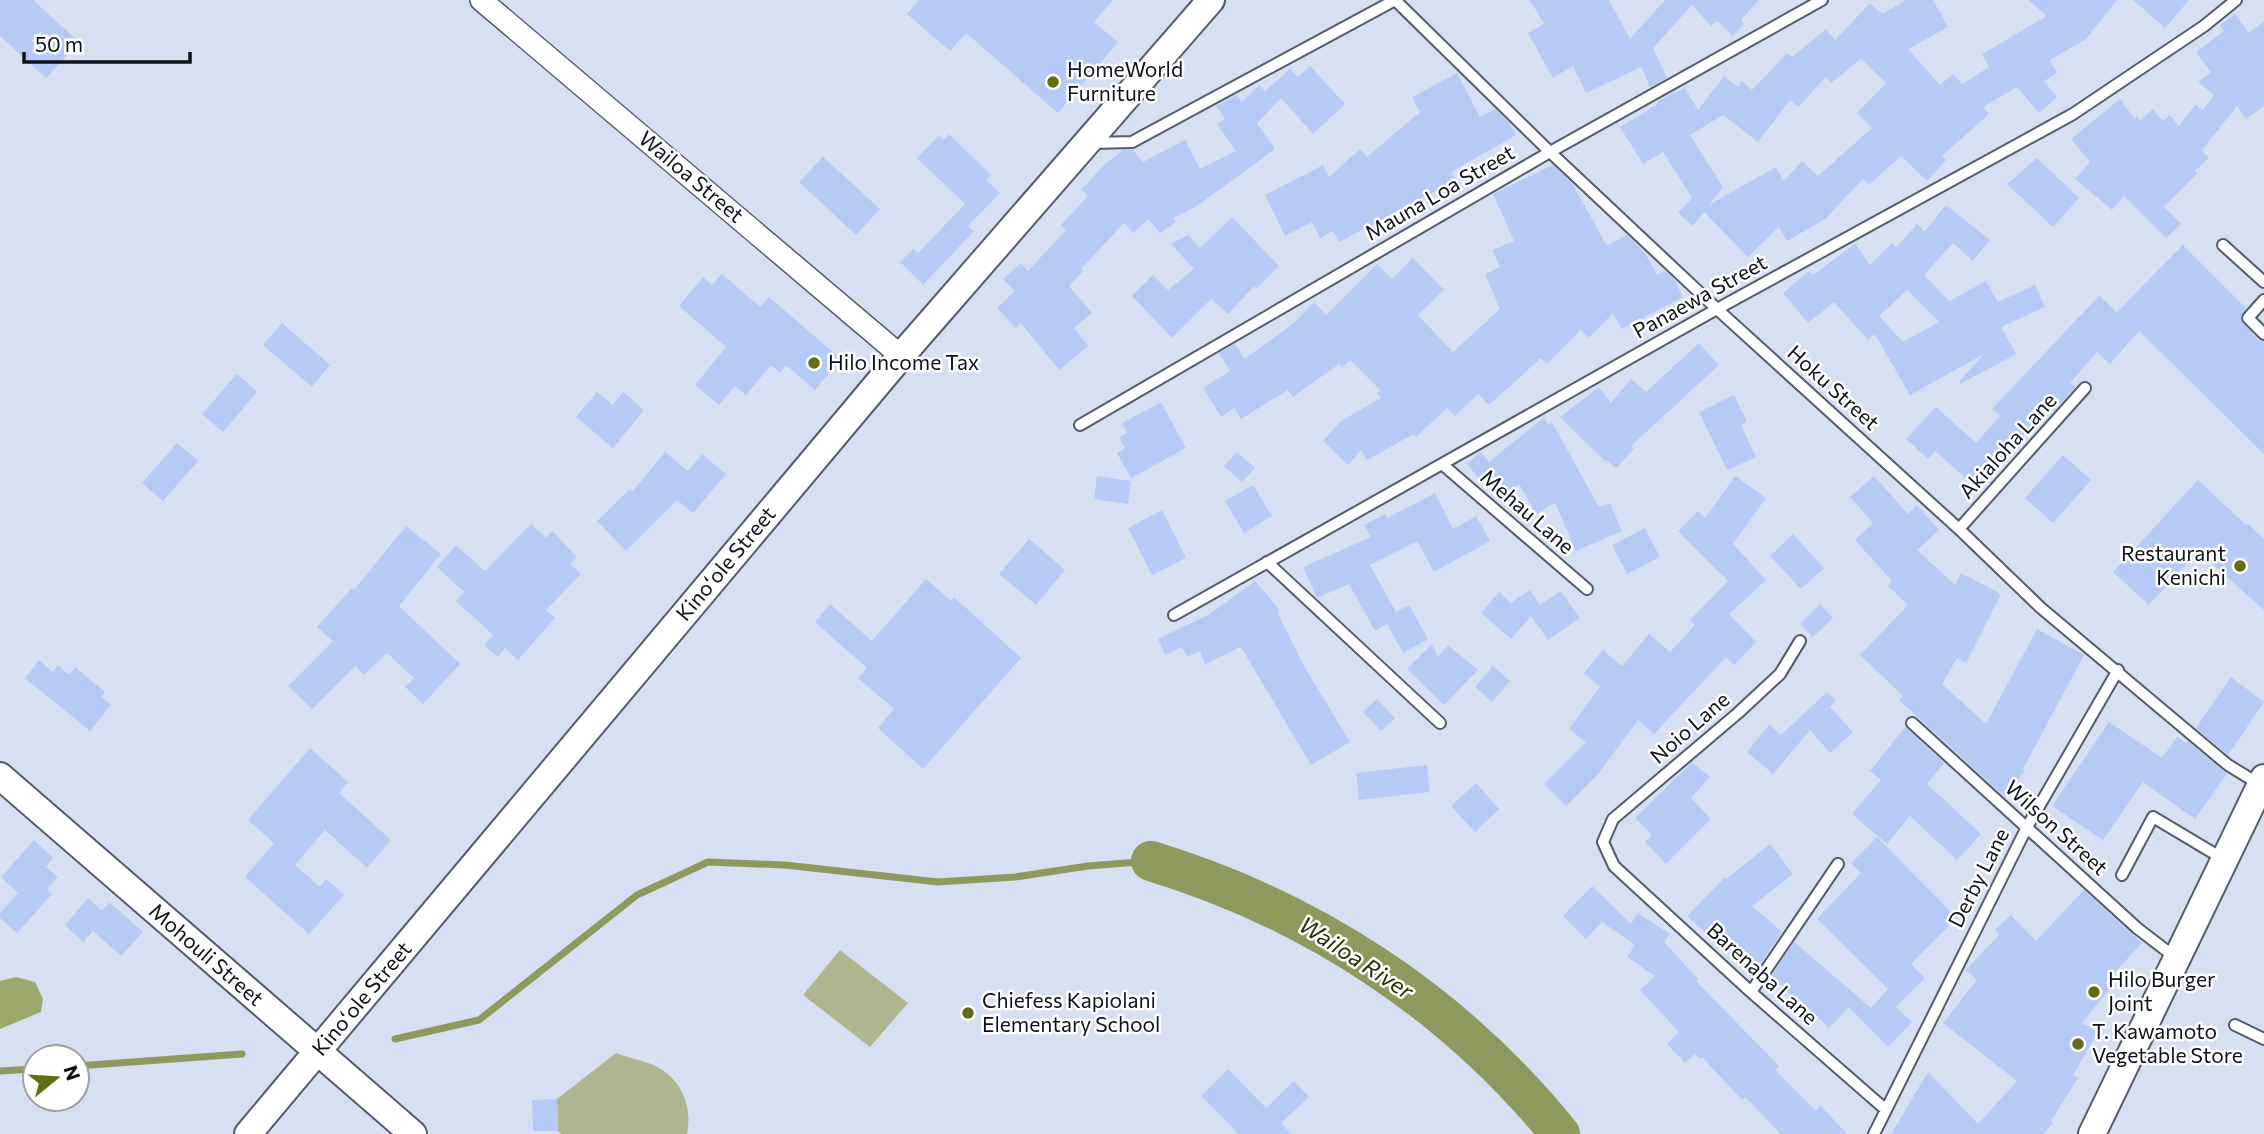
<svg xmlns="http://www.w3.org/2000/svg" width="2264" height="1134" font-family="Commissioner,sans-serif">
<style>
.green{fill:#afb68f}
.forest{fill:#9da86d}
.lines{fill:none;stroke-linecap:round;stroke-linejoin:round}
.stream{stroke:#8e995e;stroke-width:7}
.river{stroke:#8e995e;stroke-width:40}
.building{fill:#b5cbf6;fill-rule:evenodd}
.service-casing{stroke:#545b6a;stroke-width:14}
.minor-casing{stroke:#545b6a;stroke-width:24}
.tertiary-casing{stroke:#545b6a;stroke-width:30}
.service{stroke:#fff;stroke-width:10}
.minor{stroke:#fff;stroke-width:21}
.tertiary{stroke:#fff;stroke-width:26}
.poi-dot{fill:#626d15;stroke:#fff;stroke-width:2.5}
.labels{text-anchor:middle;stroke-width:5;stroke-linejoin:round;paint-order:stroke}
.poi-label{font-size:21px;fill:#0e1117;stroke:#fff;text-anchor:start}
.street-label{font-size:21px;fill:#0e1117;stroke:#fff}
.water-label{font-size:23px;font-style:italic;fill:#292f00;stroke:#fff}
</style>
<rect width="100%" height="100%" fill="#d7e0f2"/>
<path class="green" d="M840 950 908 1003 870 1047 803 995Z
M616 1053C628 1058 642 1060 653 1065 681 1077 693 1106 687 1134H562L558 1131 557 1099Z"/>
<path class="forest" d="M16 977 35 982 43 999 41 1012 0 1029V981Z"/>
<g class="lines">
<path class="stream" d="M395 1039 479 1020 637 895 708 862 785 865 938 882 1015 877 1088 866 1151 861
M77 1066 242 1054
M0 1071 35 1069"/>
<path class="river" d="M1151 861C1312 910 1454 1003 1560 1134"/>
</g>
<path class="building" d="M0 0H33L79 42 46 78 0 36Z
M919 0H1113L1094 22 1118 42 1058 113 966 33 950 51 907 14Z
M1530 0H1609L1630 39 1665 0H1759L1741 20 1744 24 1733 36 1717 21 1711 26 1692 5 1653 48 1667 78 1650 87 1641 67 1586 93 1573 66 1553 78 1528 33 1544 24Z
M1906 0H1933L1948 27 1908 49 1940 85 1953 74 1962 84 1989 67 1982 54 2047 16 2028 0H2117L2086 39 2050 60 2057 73 2044 81 2057 97 2039 113 2017 87 1983 107 1989 114 1942 156 1946 160 1927 181 1901 156 1869 185 1863 179 1825 219 1787 241 1779 227 1748 257 1704 212 1693 226 1678 213 1692 198 1663 152 1643 164 1620 127 1658 104 1657 101 1685 88 1698 110 1724 76 1738 87 1742 81 1752 90 1787 53 1792 57 1826 29 1835 40 1870 3 1882 14ZM1861 59 1886 83 1857 113 1872 128 1818 176 1802 161 1784 181 1776 167 1709 205 1723 187 1690 135 1723 115 1758 142 1790 100 1798 107 1826 77 1831 83Z
M2133 0H2189L2165 28Z
M2235 14 2249 33 2264 21V106L2246 119 2237 106 2202 150 2209 158 2195 171 2197 174 2164 207 2181 224 2166 238 2124 196 2112 210 2075 179 2090 162 2071 139 2120 99 2135 119 2137 116 2140 121 2153 109 2163 121 2170 115 2179 126 2195 105 2203 110 2214 95 2198 82 2211 72 2196 52 2224 31 2220 25Z
M1310 66 1345 104 1313 134 1281 98 1257 123 1275 149 1197 206 1173 218 1176 222 1160 233 1148 219 1133 233 1124 223 1081 269 1083 271 1069 286 1092 313 1074 328 1088 346 1059 370 1021 323 1016 328 997 308 1015 291 1003 279 1021 263 1028 271 1066 230 1061 225 1088 196 1081 190 1105 164 1123 150H1133L1143 162 1185 140 1200 169 1236 151 1217 124 1225 119 1216 106 1236 95 1242 102 1259 85 1265 91 1290 69 1298 77Z
M1457 73 1480 117 1495 109 1509 123 1516 135 1451 172 1456 180 1339 242 1333 231 1320 238 1312 222 1285 236 1265 195 1323 165 1329 177 1360 149 1367 157 1420 112 1412 97Z
M949 134 991 175 986 180 1000 193 968 226 974 231 923 285 900 262 913 249 918 253 965 204 917 158 939 136 944 140Z
M823 157 880 209 856 235 799 182Z
M2037 158 2079 198 2053 227 2007 184Z
M1553 165 1572 183 1607 246 1627 235 1645 253 1657 275 1665 271 1674 279 1683 297 1622 329 1613 313 1589 338 1581 330 1547 364 1541 358 1489 405 1478 394 1455 416 1447 408 1416 437 1414 434 1367 460 1361 450 1348 465 1323 441 1341 421 1381 398 1377 393 1380 390 1350 360 1342 368 1339 364 1293 397 1288 390 1241 419 1234 408 1221 417 1203 388 1230 371 1219 353 1235 344 1244 359 1293 324 1314 302 1326 315 1377 264 1392 279 1413 258 1444 290 1418 315 1453 352 1500 309 1485 274 1500 267 1492 250 1514 241 1493 194Z
M1946 205 1990 240 1973 261 1953 243 1924 275 1949 301 1986 281 1998 302 2035 285 2045 307 2001 327 2016 354 1960 384 1959 382 1984 354 1910 395 1875 334 1868 340 1834 302 1808 323 1783 293 1809 271 1813 275 1855 244 1870 265 1892 243 1897 247 1917 224 1925 231ZM1907 290 1939 322 1903 342 1879 316Z
M1232 217 1279 266 1256 289 1254 286 1228 314 1211 299 1172 338 1132 296 1153 275 1168 290 1194 269 1171 244 1188 235 1200 248Z
M2183 245 2246 308 2241 316V321L2258 340 2264 342V454L2139 331 2110 364 2097 352 2070 383 2075 387 2054 411 2050 407 1987 474 1981 468 1969 481 1935 451 1928 459 1906 439 1936 407 1976 443 2000 416 1992 409 2099 296 2117 312Z
M722 274 760 307 769 297 841 359 815 390 786 365 780 373 771 365 746 395 735 386 719 405 695 385 726 347 679 306 703 277 712 285Z
M282 323 330 365 312 387 263 345Z
M1699 343 1719 365 1631 446 1634 449 1616 468 1607 460 1605 461 1560 417 1599 387 1611 403 1631 379 1646 392Z
M237 374 257 392 223 432 202 414Z
M597 392 613 405 623 392 644 410 613 448 576 417Z
M1734 395 1747 422 1741 425 1756 457 1727 470 1699 412Z
M1161 402 1186 448 1131 478 1117 453 1125 448 1119 437 1127 433 1122 423Z
M1543 418 1549 425 1552 422 1599 507 1610 503 1622 531 1576 551 1555 503 1536 514 1519 484 1508 493 1492 473 1480 481 1467 463 1481 452 1489 462Z
M177 443 198 461 163 501 142 483Z
M665 452 688 471 702 454 726 474 693 513 677 500 626 551 597 521 630 489 632 492Z
M1237 452 1255 468 1242 482 1224 466Z
M2063 455 2091 480 2053 523 2025 498Z
M1097 476 1131 481 1128 504 1094 499Z
M1735 476 1766 498 1733 544 1766 580 1729 614 1756 642 1734 665 1726 657 1654 734 1638 720 1598 774 1566 806 1544 784 1586 742 1569 729 1600 687 1584 673 1603 650 1622 666 1649 634 1670 652 1695 625 1690 620 1728 581 1678 531 1698 511 1705 518Z
M1874 476 1908 514 1917 505 1939 530 1917 550 1955 585 1961 573 2001 594 1966 663 1957 658 1942 684 1986 724 2037 629 2084 655 2023 769 2025 771 2004 796 1899 700 1903 696 1860 655 1908 605 1888 586 1892 581 1855 540 1873 523 1850 497Z
M2198 480 2246 525 2248 524 2264 539V610L2198 551 2149 605 2113 572Z
M1253 485 1272 516 1244 533 1225 501Z
M1435 493 1453 529 1476 516 1490 541 1434 572 1417 541 1370 565 1396 612 1409 605 1428 639 1403 653 1387 624 1375 631 1349 584 1317 598 1303 567 1371 537 1364 525 1385 514 1387 518Z
M1162 510 1186 558 1152 575 1128 528Z
M531 524 546 538 552 531 577 557 570 564 581 574 546 610 555 618 518 660 505 648 498 657 484 645 493 635 456 601 464 592 437 567 456 545 485 571Z
M406 526 441 554 399 606 460 664 423 704 405 687 414 678 387 653 364 675 355 666 312 709 288 686 333 641 317 627 352 588 354 590Z
M1645 528 1660 557 1627 574 1612 545Z
M1793 534 1824 568 1801 589 1770 556Z
M1029 539 1065 570 1036 605 999 574Z
M926 579 951 601 954 597 1021 658 923 769 878 728 894 709 858 678 867 668 815 622 830 604 872 641Z
M1255 581 1278 608 1279 616 1304 666 1350 742 1311 765 1241 647 1205 664 1200 651 1187 657 1182 647 1165 655 1158 639 1210 614Z
M1530 590 1540 605 1561 591 1580 618 1548 640 1531 616 1511 639 1481 613 1499 592 1511 603Z
M1820 604 1833 618 1813 637 1800 624Z
M1432 644 1438 657 1448 645 1478 670 1444 705 1407 669Z
M39 660 53 672 58 665 69 675 75 667 105 692 101 697 111 705 90 731 25 678Z
M1493 666 1510 681 1492 702 1475 687Z
M2231 677 2264 702 2228 755 2196 728Z
M1827 692 1836 700 1830 707 1853 732 1830 753 1810 730 1773 774 1747 752 1769 725 1781 735Z
M1377 699 1395 718 1381 731 1363 712Z
M2109 722 2162 758 2177 737 2186 743 2188 741 2227 774 2195 819 2143 782 2103 840 2052 806Z
M1905 727 1944 763 1927 784 1981 834 1957 860 1910 816 1887 844 1852 814 1881 780 1870 771Z
M310 748 348 782 339 793 391 840 367 868 325 830 295 865 320 887 326 879 344 895 309 934 245 877 274 843 248 820Z
M1692 762 1710 777 1691 798 1711 819 1666 864 1645 842 1652 835 1635 818Z
M1427 765 1430 792 1359 800 1356 773Z
M1476 783 1499 809 1475 832 1451 806Z
M1877 837 1957 918 1911 964 1925 978 1896 1007 1912 1022 1888 1047 1849 1007 1829 1028 1797 997 1794 1000 1772 975 1794 942 1871 1008 1888 989 1817 919 1861 873 1851 863Z
M34 840 53 858 46 867 58 877 47 889 52 894 17 933 0 918V913L18 893 1 877Z
M1770 844 1793 874 1752 906 1782 932 1761 963 1759 961 1750 972 1687 916 1725 877 1726 879Z
M1592 886 1631 924 1638 913 1670 934 1664 942 1698 979 1696 981 1779 1066 1775 1070 1816 1111 1821 1106 1847 1134H1781L1745 1097 1742 1100 1702 1057 1700 1059 1695 1054 1685 1063 1667 1044 1679 1032 1640 990 1655 976 1627 957 1635 945 1602 922 1586 939 1563 916Z
M2084 890 2142 943 2105 983 2111 987 2082 1023 2098 1032 2073 1075 2078 1078 2051 1121 2053 1123 2043 1134H1891L1928 1072 1978 1124 2017 1081 1943 1023 1977 980 1966 970 1999 935 1995 930 2011 915 2036 941Z
M88 898 102 911 109 902 143 932 121 956 93 931 83 942 65 925Z
M1228 1069 1266 1108 1294 1081 1309 1097 1281 1123 1292 1134H1239L1201 1096Z
M557 1099 558 1131H533L532 1100Z"/>
<g class="lines">
<g class="service-casing">
<path id="service" d="M1093 143 1132 142 1395 0 1550 152 1717 309 1959 529 2041 608 2228 765 2259 784
M2223 245 2264 282
M2264 300 2248 318 2264 334
M1080 425 1550 152 1822 0
M1442 464 1587 589
M1959 529 2085 388
M1267 562 1440 723
M1174 615 1717 309 2073 114 2204 26 2236 0
M1800 641 1780 674 1738 713 1613 819 1603 842 1614 866 1751 992 1885 1109
M1912 723 2137 928 2176 958
M2122 875 2153 817 2225 860
M1751 992 1838 864
M2235 1025 2264 1039
M1874 1134 2027 827 2118 670"/>
</g>
<g class="minor-casing">
<path id="minor" d="M481 0 901 356"/>
</g>
<g class="tertiary-casing">
<path id="tertiary" d="M0 776 413 1134
M248 1134 901 356 1211 0
M2092 1134 2264 778"/>
</g>
<use href="#service" class="service"/>
<use href="#minor" class="minor"/>
<use href="#tertiary" class="tertiary"/>
</g>
<g class="poi-dot">
<circle cx="1053" cy="82" r="7"/>
<circle cx="814" cy="363" r="7"/>
<circle cx="2240" cy="566" r="7"/>
<circle cx="2094" cy="992" r="7"/>
<circle cx="968" cy="1013" r="7"/>
<circle cx="2078" cy="1044" r="7"/>
</g>
<g class="labels">
<g class="poi-label">
<text x="1067" y="77">HomeWorld<tspan x="1067" dy="24">Furniture</tspan></text>
<text x="828" y="370">Hilo Income Tax</text>
<text x="2226" y="561" text-anchor="end">Restaurant<tspan x="2226" dy="24">Kenichi</tspan></text>
<text x="2108" y="987">Hilo Burger<tspan x="2108" dy="24">Joint</tspan></text>
<text x="982" y="1008">Chiefess Kapiolani<tspan x="982" dy="24">Elementary School</tspan></text>
<text x="2092" y="1039">T. Kawamoto<tspan x="2092" dy="24">Vegetable Store</tspan></text>
</g>
<g class="street-label">
<text transform="translate(691 177) rotate(40)" y="7">Wailoa Street</text>
<text transform="translate(1440 193) rotate(-30)" y="7">Mauna Loa Street</text>
<text transform="translate(1700 297) rotate(-29)" y="7">Panaewa Street</text>
<text transform="translate(1833 388) rotate(42)" y="7">Hoku Street</text>
<text transform="translate(2008 446) rotate(-48)" y="7">Akialoha Lane</text>
<text transform="translate(1527 512) rotate(41)" y="7">Mehau Lane</text>
<text transform="translate(726 564) rotate(-50)" y="7">Kinoʻole Street</text>
<text transform="translate(1690 728) rotate(-41)" y="7">Noio Lane</text>
<text transform="translate(2056 828) rotate(42)" y="7">Wilson Street</text>
<text transform="translate(1979 878) rotate(-63)" y="7">Derby Lane</text>
<text transform="translate(206 955) rotate(41)" y="7">Mohouli Street</text>
<text transform="translate(1762 974) rotate(42)" y="7">Barenaba Lane</text>
<text transform="translate(362 999) rotate(-50)" y="7">Kinoʻole Street</text>
</g>
<g class="water-label">
<text transform="translate(1356 958) rotate(33)" y="8">Wailoa River</text>
</g>
</g>
<g transform="translate(56 1078) rotate(72)"><circle r="33" fill="#ffffff" stroke="#9fa0a2" stroke-width="2"/>
<path d="M0-5L12 26L0 18L-12 26Z" fill="#626d15"/>
<text y="-10" font-size="19" font-weight="bold" text-anchor="middle" fill="#0e1117">N</text>
</g>
<path d="M24 52v10h166v-10" fill="none" stroke="#0e1117" stroke-width="3.5"/>
<text x="35" y="52" font-size="21" fill="#0e1117" stroke="#ffffff" stroke-width="5" paint-order="stroke">50 m</text>
</svg>
